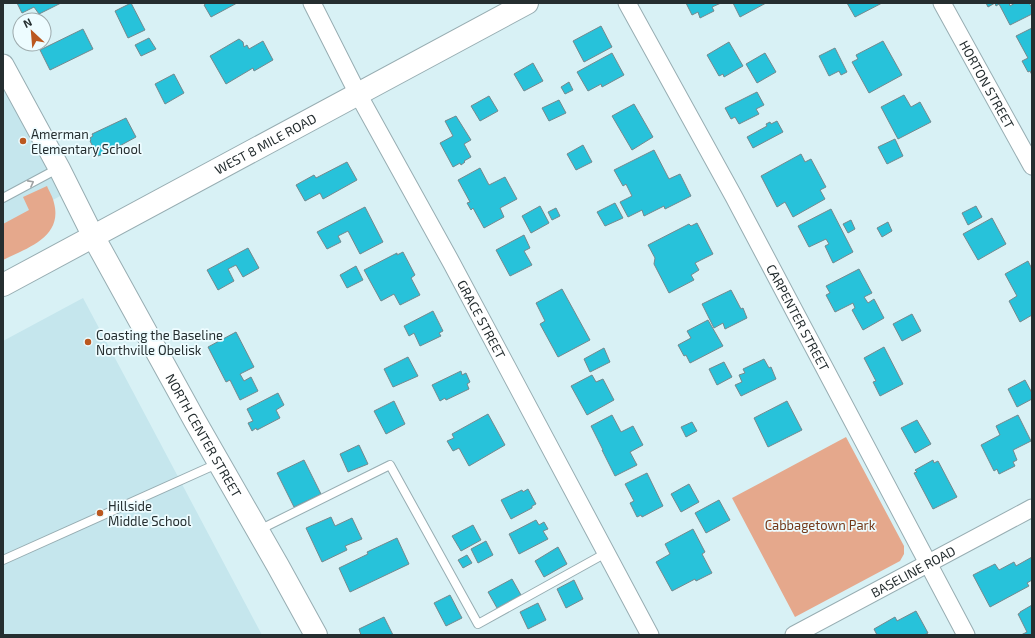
<svg xmlns="http://www.w3.org/2000/svg" width="1035" height="638" font-family="'Exo 2',sans-serif">
<style>
.built{fill:#c5e6ed}
.green{fill:#e5a88c}
.building{fill:#27c2da;stroke:#73898e}
.lines{fill:none;stroke-linecap:round;stroke-linejoin:round}
.service-casing{stroke:#97adb2;stroke-width:10}
.minor-casing{stroke:#97adb2;stroke-width:19}
.tertiary-casing{stroke:#97adb2;stroke-width:23}
.secondary-casing{stroke:#97adb2;stroke-width:24}
.service{stroke:#fff;stroke-width:8}
.minor{stroke:#fff;stroke-width:17}
.tertiary{stroke:#fff;stroke-width:21}
.secondary{stroke:#fff;stroke-width:22}
.oneway{stroke:#9da1a2}
.poi-dot{fill:#bb5820;stroke:#edfcff;stroke-width:1.5}
.labels{text-anchor:middle;stroke-width:3.5;stroke-linejoin:round;paint-order:stroke}
.street-label{font-size:13px;fill:#252e30;stroke:#edfcff}
.poi-label{font-size:13px;fill:#252e30;stroke:#edfcff;text-anchor:start}
.park-label{font-size:13px;fill:#73391a;stroke:#edfcff}
</style>
<rect width="100%" height="100%" fill="#d8f1f5"/>
<path class="built" d="M3 65 69 191 3 228Z
M83 298 132 390 262 635H3V341Z"/>
<path class="green" d="M47 186C49 191 53 197 54 203 63 237 27 248 3 260V224L29 210 23 197Z
M846 437 904 546V554L900 561 795 617 732 498Z"/>
<path class="building" d="M17 3H61L39 14 34 7 22 13Z
M131 3 145 30 128 38 115 11Z
M207 3H237L211 17 204 5Z
M686 3H721L712 7 714 11 700 18 698 12 692 15Z
M733 3H766L740 17Z
M847 3H882L855 17Z
M986 3H1009L1010 6 1015 3H1029L1032 8V14L1010 25 999 4 996 6 995 3 988 7Z
M601 26 612 47 584 62 573 41Z
M1032 28V75L1030 71 1028 72 1022 61 1028 58 1016 36Z
M83 29 93 49 50 70 40 50Z
M149 38 156 49 141 56 135 45Z
M239 39 243 42 244 47 247 45 249 49 263 41 273 60 254 71 253 68 226 84 210 56Z
M883 41 902 75 869 93 852 62 858 59 856 55Z
M729 42 743 66 724 77 723 74 719 76 707 55Z
M835 48 847 72 841 75 839 71 829 76 819 56Z
M612 53 624 75 602 87 601 84 588 91 577 72Z
M765 53 776 72 757 83 746 64Z
M533 63 543 81 524 91 514 74Z
M174 74 184 93 165 104 155 84Z
M569 82 573 90 565 94 561 87Z
M757 92 764 105 756 109 759 114 739 124 735 117 731 119 725 108Z
M904 95 911 107 920 102 931 122 898 139 881 107Z
M489 96 498 111 480 121 471 106Z
M559 100 566 113 549 121 542 108Z
M634 104 653 137 632 150 612 116Z
M456 116 471 140 464 144 471 157 464 161 465 162 461 165 460 163 453 167 440 143 453 136 445 121Z
M126 118 136 137 103 155V154L98 156 90 141 91 140 90 138 93 136 92 134Z
M777 121 783 132 753 148 747 137 767 126 766 124 770 122 771 124Z
M895 139 903 156 887 164 878 147Z
M583 145 592 162 576 170 567 154Z
M654 150 669 179 680 174 691 196 665 209 664 206 644 216 642 210 628 217 620 202 632 196 626 184 623 186 614 170Z
M801 154 805 162 811 159 826 187 820 190 825 199 793 217 785 202 777 207 761 176Z
M347 162 357 180 323 199 320 193 305 201 296 185 314 175 316 178Z
M480 168 489 185 505 177 517 199 500 208 504 217 484 228 473 208 471 210 467 203 470 202 458 180Z
M615 203 623 218 605 226 597 212Z
M540 206 549 223 531 233 522 216Z
M976 206 982 217 968 225 962 213Z
M365 207 383 242 360 254 348 231 338 236 341 242 327 249 317 232Z
M556 208 560 216 552 220 548 212Z
M831 209 853 252 833 263 825 246 829 244 826 239 809 247 798 226Z
M992 218 1006 244 978 260 963 234Z
M851 220 855 229 848 233 843 224Z
M888 222 892 231 882 237 877 228Z
M697 223 713 254 695 263 699 270 691 275 694 280 669 293 654 264 655 258 648 245 689 224 691 226Z
M524 235 530 248 524 251 532 265 510 276 496 250Z
M248 248 259 268 243 277 236 265 228 269 234 281 218 290 207 270Z
M403 252 415 275 411 278 420 295 400 305 394 294 381 301 364 270 397 253V255Z
M1028 261 1032 269V315L1020 322 1009 301 1017 296 1005 274Z
M356 266 363 280 347 288 340 275Z
M859 269 872 293 864 297 868 303 874 299 884 318 863 330 852 310 855 308 853 303 835 312 826 295 830 293 826 286Z
M562 289 590 340 558 357 540 324 545 321 536 303Z
M731 290 741 309 743 308 747 318 725 329 723 323 714 328 702 304Z
M433 311 443 331 439 333 441 336 420 346 414 333 409 336 404 326Z
M912 314 921 331 902 341 893 324Z
M708 320 723 346 690 363 686 355 684 356 678 345 691 338 687 331Z
M236 332 254 367 240 374 244 381 251 377 258 391 240 400 230 380 226 382 208 347Z
M884 347 903 384 880 396 873 382 876 381 864 358Z
M604 348 610 362 590 372 584 359Z
M408 357 418 376 393 387 384 369Z
M764 359 769 368 771 367 776 379 741 396 735 385 742 382 739 375 745 373 743 369Z
M724 362 732 377 717 385 709 369Z
M461 371 462 375 466 373 470 382 467 384 469 389 446 400 445 398 440 401 432 385Z
M592 375 596 382 603 379 614 400 587 415 571 386Z
M1025 380 1032 393V399L1017 407 1008 389Z
M278 393 284 405 276 410 280 418 257 430 256 428 252 431 248 423 253 421 247 409Z
M394 401 405 424 386 434 374 411Z
M787 401 802 430 768 447 754 418Z
M488 414 505 445 469 466 459 448 453 451 447 441 454 438 452 434Z
M612 415 621 432 633 426 643 445 630 452 637 465 615 476 602 450H603L591 426Z
M1018 415 1031 441 1013 450 1017 460 1013 462 1015 466 999 474 997 469 994 471 981 445 1000 435 996 426Z
M917 420 931 444 915 453 901 428Z
M692 422 697 431 686 437 681 427Z
M359 445 368 464 348 472 340 454Z
M304 460 321 494 294 507 277 473Z
M933 460 934 463 938 461 957 497 933 509 914 473 917 472 915 470Z
M647 473 663 506 642 517 641 515 637 517 630 503 634 501 625 484Z
M689 484 699 502 681 512 671 494Z
M528 489 536 504 532 506V508L511 519 501 500 522 490 523 492Z
M719 500 730 520 706 533 695 513Z
M331 517 335 526 352 518 362 539 345 546 347 550 322 562 306 528Z
M536 520 539 525 544 522 548 529 543 531 548 539 519 554 509 534Z
M473 525 481 540 461 551 452 536Z
M693 529 705 552 702 554 712 573 696 581 695 579 672 591 656 562 670 554 665 544Z
M397 538 409 564 350 592 339 568 368 554 367 552Z
M486 541 493 555 478 563 471 549Z
M558 547 567 564 544 577 535 561Z
M467 555 472 563 463 568 458 560Z
M1032 557V580L1027 583 1029 586 990 607 973 575 995 564 999 570 1014 562 1016 566Z
M512 579 521 595 497 608 488 592Z
M574 580 583 599 566 608 557 589Z
M450 595 462 618 446 626 434 603Z
M538 603 546 620 528 629 520 612Z
M1032 605V635H1021L1027 632 1018 614 1020 613V612Z
M916 611 928 633 924 635H877L874 629 895 617 897 621Z
M384 617 393 635H361L359 629Z"/>
<g class="lines">
<g class="service-casing">
<path id="service" d="M3 198 59 168
M259 530 390 465 478 624 606 553
M3 560 219 463"/>
</g>
<g class="minor-casing">
<g id="minor">
<path id="s1" d="M312 3 358 94 451 262 650 635"/>
<path id="s2" d="M627 3 734 197 966 635"/>
<path id="s3" d="M942 3 1032 166"/>
<path id="s4" d="M794 635 1032 508"/>
</g>
</g>
<g class="tertiary-casing">
<path id="tertiary" d="M3 65 59 168 93 236"/>
</g>
<g class="secondary-casing">
<g id="secondary">
<path id="s5" d="M93 236 195 421 278 566 316 635"/>
<path id="s6" d="M3 285 527 3"/>
</g>
</g>
<use href="#service" class="service"/>
<use href="#minor" class="minor"/>
<use href="#tertiary" class="tertiary"/>
<use href="#secondary" class="secondary"/>
</g>
<defs><path id="oneway-chevron" d="M-2-3.5L2.5 0L-2 3.5" fill="none" stroke-width="1.6" stroke-linecap="round" stroke-linejoin="round"/></defs>
<use class="oneway" href="#oneway-chevron" transform="translate(31 183) rotate(-28)"/>
<g class="poi-dot">
<circle cx="23" cy="141" r="4"/>
<circle cx="88" cy="342" r="4"/>
<circle cx="100" cy="513" r="4"/>
</g>
<g class="labels">
<g class="street-label">
<text dy="5" stroke="none"><textPath href="#s3" startOffset="93">HORTON STREET</textPath></text>
<text dy="5" stroke="none"><textPath href="#s6" startOffset="298">WEST 8 MILE ROAD</textPath></text>
<text dy="5" stroke="none"><textPath href="#s2" startOffset="358">CARPENTER STREET</textPath></text>
<text dy="5" stroke="none"><textPath href="#s1" startOffset="359">GRACE STREET</textPath></text>
<text dy="5" stroke="none"><textPath href="#s5" startOffset="228">NORTH CENTER STREET</textPath></text>
<text dy="5" stroke="none"><textPath href="#s4" startOffset="135">BASELINE ROAD</textPath></text>
</g>
<g class="poi-label">
<text x="31" y="139">Amerman<tspan x="31" dy="15">Elementary School</tspan></text>
<text x="96" y="340">Coasting the Baseline<tspan x="96" dy="15">Northville Obelisk</tspan></text>
<text x="108" y="511">Hillside<tspan x="108" dy="15">Middle School</tspan></text>
</g>
<g class="park-label">
<text x="820" y="530">Cabbagetown Park</text>
</g>
</g>
<rect width="1035" height="638" fill="none" stroke="#252e30" stroke-width="8"/>
<g transform="translate(32 32) rotate(334)"><circle r="19" fill="#edfcff" stroke="#9daaac"/>
<path d="M0-3L7 15L0 10L-7 15Z" fill="#bb5820"/>
<text y="-6" font-size="11" font-weight="bold" text-anchor="middle" fill="#252e30">N</text>
</g>
</svg>
